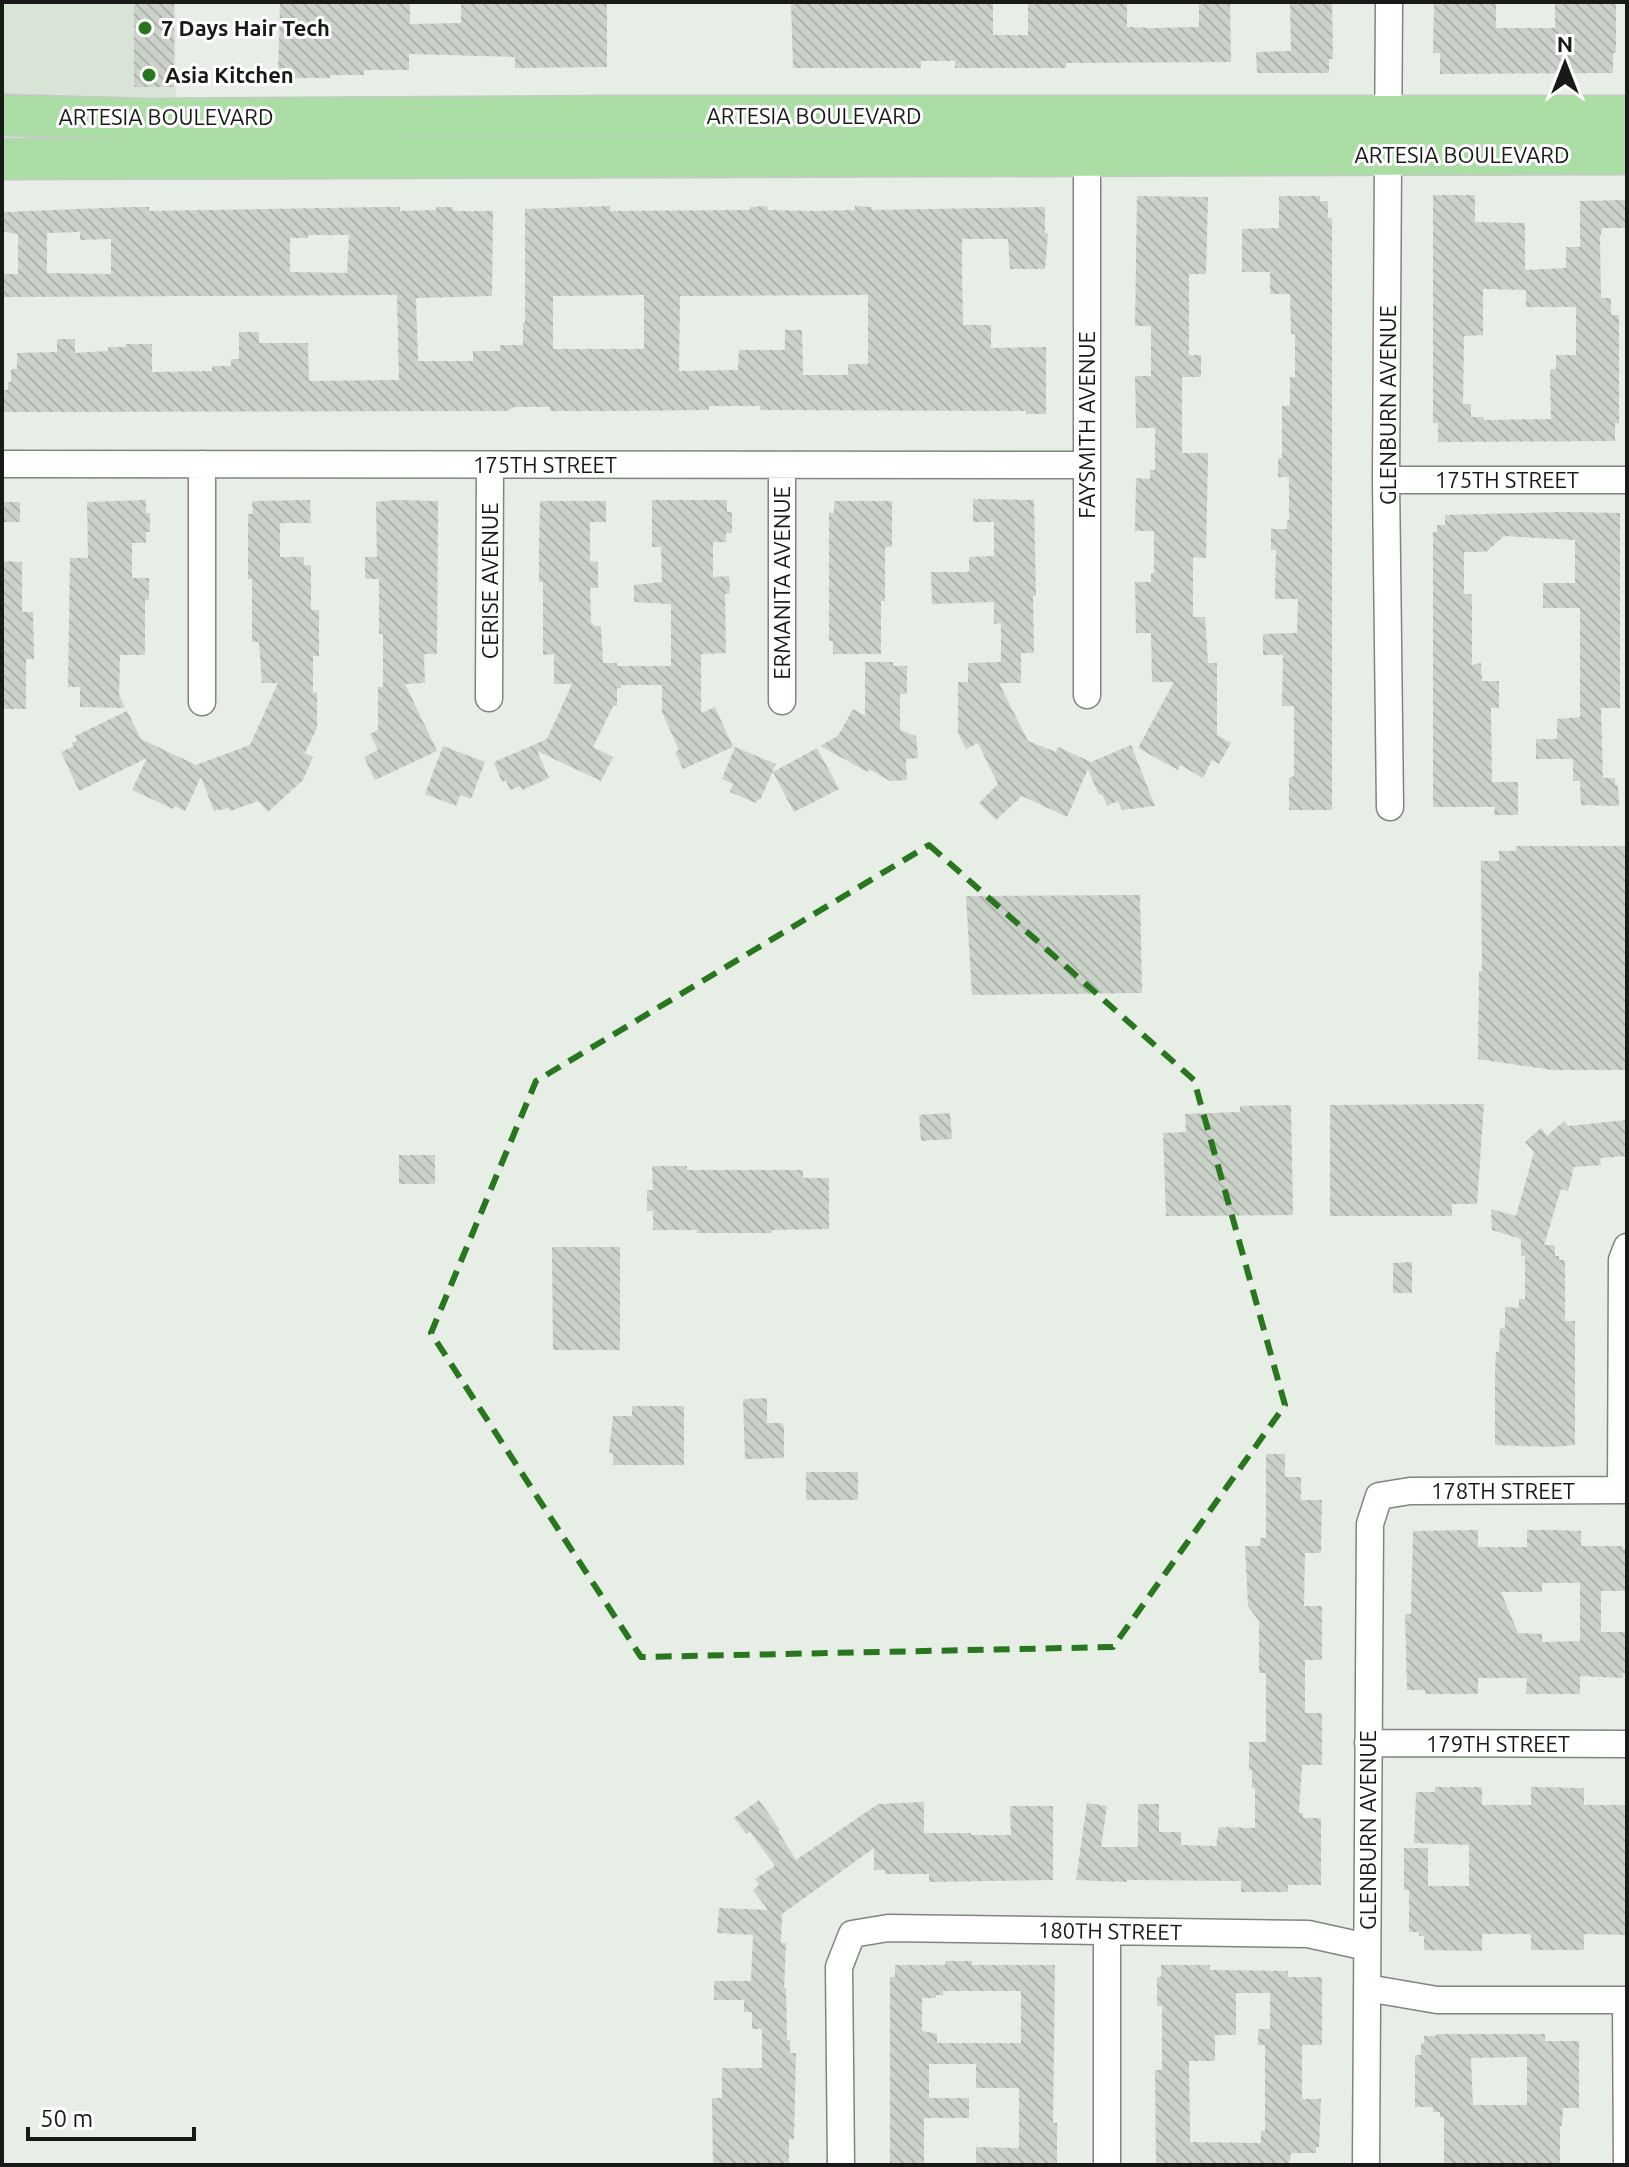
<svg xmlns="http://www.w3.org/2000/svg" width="1629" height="2167" font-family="Ubuntu,sans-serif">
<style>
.built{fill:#d8e4d6}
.building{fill:url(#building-back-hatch);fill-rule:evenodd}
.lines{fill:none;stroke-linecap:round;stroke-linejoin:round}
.street-casing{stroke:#7f867e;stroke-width:29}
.primary-casing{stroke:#c7c8c7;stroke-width:43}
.street{stroke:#fff;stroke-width:26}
.primary{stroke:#aadea4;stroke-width:40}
.marked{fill:none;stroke:#28761e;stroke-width:6;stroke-dasharray:16 10;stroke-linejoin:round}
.poi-dot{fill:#28761e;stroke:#fff;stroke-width:3}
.labels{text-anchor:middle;stroke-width:6;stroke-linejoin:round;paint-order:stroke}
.poi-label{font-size:22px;font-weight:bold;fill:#171a17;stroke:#fff;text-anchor:start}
.street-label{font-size:22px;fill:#171a17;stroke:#fff}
</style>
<defs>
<pattern id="building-back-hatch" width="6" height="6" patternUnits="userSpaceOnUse" patternTransform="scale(2)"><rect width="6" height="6" fill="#cbd2c9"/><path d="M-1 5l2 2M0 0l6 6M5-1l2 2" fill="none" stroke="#aeb4ac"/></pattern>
</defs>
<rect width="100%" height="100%" fill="#e7eee6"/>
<path class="built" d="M2 2H175L176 97 2 98Z"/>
<path class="building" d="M134 2H174V87H134Z
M280 2H410V24L461 23V2H607V67L515 68V57L409 54V70H364V75H330V78H278Z
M791 2H993V35H1028V2H1127V27L1154 28 1199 27V2H1230L1231 62 1066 63V68H955V61H921V68H793Z
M1290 2H1332L1333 59H1329V73H1257L1256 52 1291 51Z
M1434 2H1496V28H1555V2H1616V53H1613V73L1440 74V53H1433Z
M1433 195H1475V222L1525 223V270L1566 268V247H1580V201L1627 200V228H1602L1600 238 1601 298H1611V315H1619V423H1615V441L1438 442V423H1433ZM1483 289 1526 290V307H1576V355H1556V369H1550L1551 419 1484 420V417H1471V404H1463L1464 336 1483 335Z
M1137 196 1208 197 1206 274H1189V355H1201V377H1182V453H1208L1206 558 1193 557V617H1205L1208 663H1217V735L1231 743 1219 764 1212 760 1203 778 1180 765 1178 770 1138 748 1174 682H1152L1151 633H1136L1135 582H1151V573H1154V531H1135L1136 478 1150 479V470H1155V428H1136L1135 376H1151V326H1135Z
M1279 196H1320V201H1328V218H1332V810H1289V778L1294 776V706H1282L1283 655H1263V634L1297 633 1298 599H1275L1276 550H1271V529H1287V520H1289V477H1278V458H1282V406H1290V377H1295V334H1291L1290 294H1270V272H1242V229L1279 228Z
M610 206V211L750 210V207L767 206 768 210 814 211 855 210V206L872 207V210L1045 207V233H1048L1045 269H1010L1008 239H962V273L963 325H991V348L1046 347V414H1026V411L760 410V406H709V410L615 411H550V407H515L507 411 4 412 3 390H8V382H11V369H17V353L57 352V339H75V353L108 351V347H126V344H152V372L212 371V366H231V359H239V332H259V343H308L309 381 399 380 397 295 2 297V274H18V234L4 232V212L131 207H149V211L383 207H400V211L436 210V207H453V211H493L492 296 416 298 418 361H473V351H500V345H523V322H525V209ZM80 232V240L111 239V274L47 273V233ZM308 235H349L347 273 290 272V238H308ZM644 295V349H553V296ZM868 295V364H848V375H803L802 330H785V350H739L738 370 679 371 680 296Z
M973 499 1034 500 1036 596H1033L1034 653H1021V683H999L1028 741 1056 752 1058 747 1091 762 1131 745 1155 806 1122 810 1118 801 1107 806 1102 794 1099 795 1088 769 1067 817 1022 796 996 820 979 803 998 784 978 743 966 749 958 733V682H968V663L1001 662V623L994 624V602L932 604 931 572H969V557L994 556V522H973Z
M146 500V513H150V532H146V543H132V578H149V600H145V655H120L119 695 125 708 80 707V687H68L70 558H88L87 502Z
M310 500 311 523H280V557H304V565H311V610H319V656H313V693L317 692V728L305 753 313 757 303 780 268 812 258 801 230 811 229 808 214 811 201 777 185 811 175 806 173 809 132 790 147 758 79 791 61 752 74 746 72 743 77 741 75 736 127 711 141 739 196 765 250 745 278 683H262L259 642H252V579H248V514H253L252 501Z
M395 500 438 501 437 654H424L425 683 405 684 437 751 375 780 364 757 378 750 370 734 378 730V687H383V634H379V579H365V557H377L376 502Z
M652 500H727V512H732V533H726V542H713V577L729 576 730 593 725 594 726 653 701 654V713L715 707 733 747 683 769 675 752 679 750 662 712V685H621V688H617V706H613L593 747 613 757 601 781 537 751 549 778 522 790 520 786 510 790 506 780 502 782 494 762 547 739 572 684H554V654L543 655V582H539V548L540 501H606V522H590V561L598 562V588H590L591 622 594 626H601L603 663H617V666H671V604L634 602V585L662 582 661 547H652Z
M834 501H892V547H885V601H881V654H833V641H829V513H834Z
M2 502H20V522H2Z
M1562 512 1620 513V708H1601L1603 778H1615V785H1618L1619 806 1581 805 1580 781H1573V759H1536V739H1557V719L1580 717V608H1543V583H1575V540L1504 536 1486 552H1464V594H1471L1472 600V665L1481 663 1482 681H1499V708H1491L1492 782H1518V815H1494L1495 807H1433V532H1437V525H1445V515Z
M2 561 22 562V612H33L34 659H26V709H2Z
M865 662H893V666H907V694H900V730L916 736 918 758 906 759 907 780 890 781 869 769 868 772 820 746 838 736 853 709 865 716Z
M443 746 485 762 471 799 460 795 456 806 425 794Z
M735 747 776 764 760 800 758 799 756 803 730 792 733 784 722 779Z
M817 748 839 789 794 812 773 772Z
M1516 846H1627V1070H1552L1478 1059 1479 971H1482L1481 861H1499V851H1516Z
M1140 895 1142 993 972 995 966 896Z
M1484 1104 1477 1204H1452V1216H1330V1105Z
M1291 1105 1293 1215 1166 1216 1163 1133 1186 1132 1185 1114 1240 1112V1106Z
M950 1113 952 1139 921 1141 919 1115Z
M1627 1120V1156L1600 1158 1601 1165 1574 1167 1568 1191 1561 1189 1544 1245H1555V1256H1559V1260H1565V1321H1575V1445L1551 1447 1495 1445V1371L1496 1352H1499L1500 1328H1505V1307L1519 1308V1299H1525V1256H1521V1239L1492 1230 1491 1209 1516 1216 1534 1152 1525 1142 1541 1128 1547 1136 1564 1121 1568 1126Z
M399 1155H435V1184H399Z
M652 1166H687V1170H803V1178H829V1229L772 1230V1233H697V1230H653V1211H647V1190H653Z
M552 1247H620V1350H553Z
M1412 1262V1293H1393V1263Z
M767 1398V1423H782L784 1427V1458L745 1459 743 1399Z
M632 1406H684V1465H613V1453H609L613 1416H632Z
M1266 1454H1285V1477H1301V1500H1322L1321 1553H1305L1304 1606H1322V1660H1305V1713H1322V1765H1302L1299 1813H1303V1818H1321V1885H1288V1892H1241V1881L1127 1880V1882L1076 1880 1087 1803 1107 1806 1101 1847H1138V1804H1159V1832H1181V1845L1216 1846 1219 1827 1255 1828V1788H1252V1770H1249V1742H1266V1673H1259V1621L1248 1606 1245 1546H1260V1538H1266Z
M806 1472H858V1500H806Z
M1478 1530V1547H1527V1530H1550L1581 1531V1546H1623V1549H1627V1591H1601V1632H1627V1673H1623V1678L1580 1676V1694H1526L1527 1678H1478V1693L1475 1694H1425V1690H1407L1405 1614H1411L1413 1531ZM1542 1583H1580V1641L1542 1642V1634L1518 1633 1501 1592H1542Z
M1435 1787H1482V1805H1531V1787L1584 1788V1805H1626L1627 1935 1584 1934V1950H1531V1934H1482V1951L1424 1950V1936H1419V1932H1409V1890H1404V1848H1428V1886H1469V1845L1414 1843 1416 1792H1435Z
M759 1800 780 1830 778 1831 796 1860 878 1804 924 1802V1833H971V1835H1011L1010 1806H1053V1880L929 1882V1874H885V1870H874V1848L782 1914 781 1943H786L784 1988H786L787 2040H790V2053H796L794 2139H789V2165H713L712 2098H722V2068H762V2029H752V2012H744V2000H714V1981H751L753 1935 717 1933 719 1908 768 1910 753 1890 759 1885 755 1879 775 1866 750 1832 746 1834 734 1818Z
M945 1961H972V1965H1055L1053 2123H1057V2164L976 2165V2147L1019 2148V2088H976V2064H929V2098H969V2118H924V2165H890V1977H895V1965H945ZM943 1991H1021V2043H937V2034L922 2031V1998H936V1995H943Z
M1161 1965H1210V1970L1288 1971V1977H1322V2045H1302V2099H1321L1319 2147H1316V2153H1291L1289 2165 1156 2164 1155 2070H1162V2006H1157V1977H1161ZM1236 1993H1270V2029H1258V2045H1265V2131H1261V2143L1190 2142 1189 2061H1215V2035H1236Z
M1436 2034H1545V2041H1579V2108H1563L1562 2126H1560V2165H1444V2117H1440V2112H1433V2107H1415V2055H1421V2043H1424V2036H1436ZM1527 2057V2105H1473L1471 2058Z"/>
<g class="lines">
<g class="street-casing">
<path id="street" d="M1389 2 1386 480 1390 807
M2 464 1087 465
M1386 480H1627
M1087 695V156
M489 698 490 465
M782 701V465
M202 702V464
M1621 1490 1622 1260 1627 1247
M1368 1743 1627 1744
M1367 1988 1437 2000H1627
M1626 2000 1627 2165
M841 2165 839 1967 852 1934 888 1928 1308 1934 1367 1947
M1107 2165V1932
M1366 2165 1370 1524 1379 1496 1410 1491 1627 1490"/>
</g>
<g class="primary-casing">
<path id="primary" d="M2 115 147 119 613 116H1627
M2 159 1627 154"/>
</g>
<use href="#street" class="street"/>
<use href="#primary" class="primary"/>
</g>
<path class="marked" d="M929 845 1194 1080 1285 1405 1113 1647 641 1657 431 1333 536 1081Z"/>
<g class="poi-dot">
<circle cx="145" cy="28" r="8"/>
<circle cx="149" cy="75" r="8"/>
</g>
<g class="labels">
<g class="poi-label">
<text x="161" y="36">7 Days Hair Tech</text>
<text x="165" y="83">Asia Kitchen</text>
</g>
<g class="street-label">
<text x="814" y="124">ARTESIA BOULEVARD</text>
<text x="166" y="125">ARTESIA BOULEVARD</text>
<text x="1462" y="163">ARTESIA BOULEVARD</text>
<text transform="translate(1388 405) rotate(-90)" y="8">GLENBURN AVENUE</text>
<text transform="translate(1087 425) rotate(-90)" y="8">FAYSMITH AVENUE</text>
<text x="545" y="473">175TH STREET</text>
<text x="1507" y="488">175TH STREET</text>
<text transform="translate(490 581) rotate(-90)" y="8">CERISE AVENUE</text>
<text transform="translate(782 583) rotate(-90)" y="8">ERMANITA AVENUE</text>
<text x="1503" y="1499">178TH STREET</text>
<text x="1498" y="1752">179TH STREET</text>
<text transform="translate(1368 1830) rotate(-90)" y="8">GLENBURN AVENUE</text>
<text transform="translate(1110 1931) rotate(1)" y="8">180TH STREET</text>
</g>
</g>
<rect width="1629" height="2167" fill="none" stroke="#171a17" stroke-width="8"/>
<g transform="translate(1565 64)" stroke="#ffffff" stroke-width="6" paint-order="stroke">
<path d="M0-6L14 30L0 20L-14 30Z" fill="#171a17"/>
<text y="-12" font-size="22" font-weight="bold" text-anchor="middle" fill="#171a17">N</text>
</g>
<path d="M28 2127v12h166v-12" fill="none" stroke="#171a17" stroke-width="4"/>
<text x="40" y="2127" font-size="24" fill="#171a17" stroke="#ffffff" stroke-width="6" paint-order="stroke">50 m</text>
</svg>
